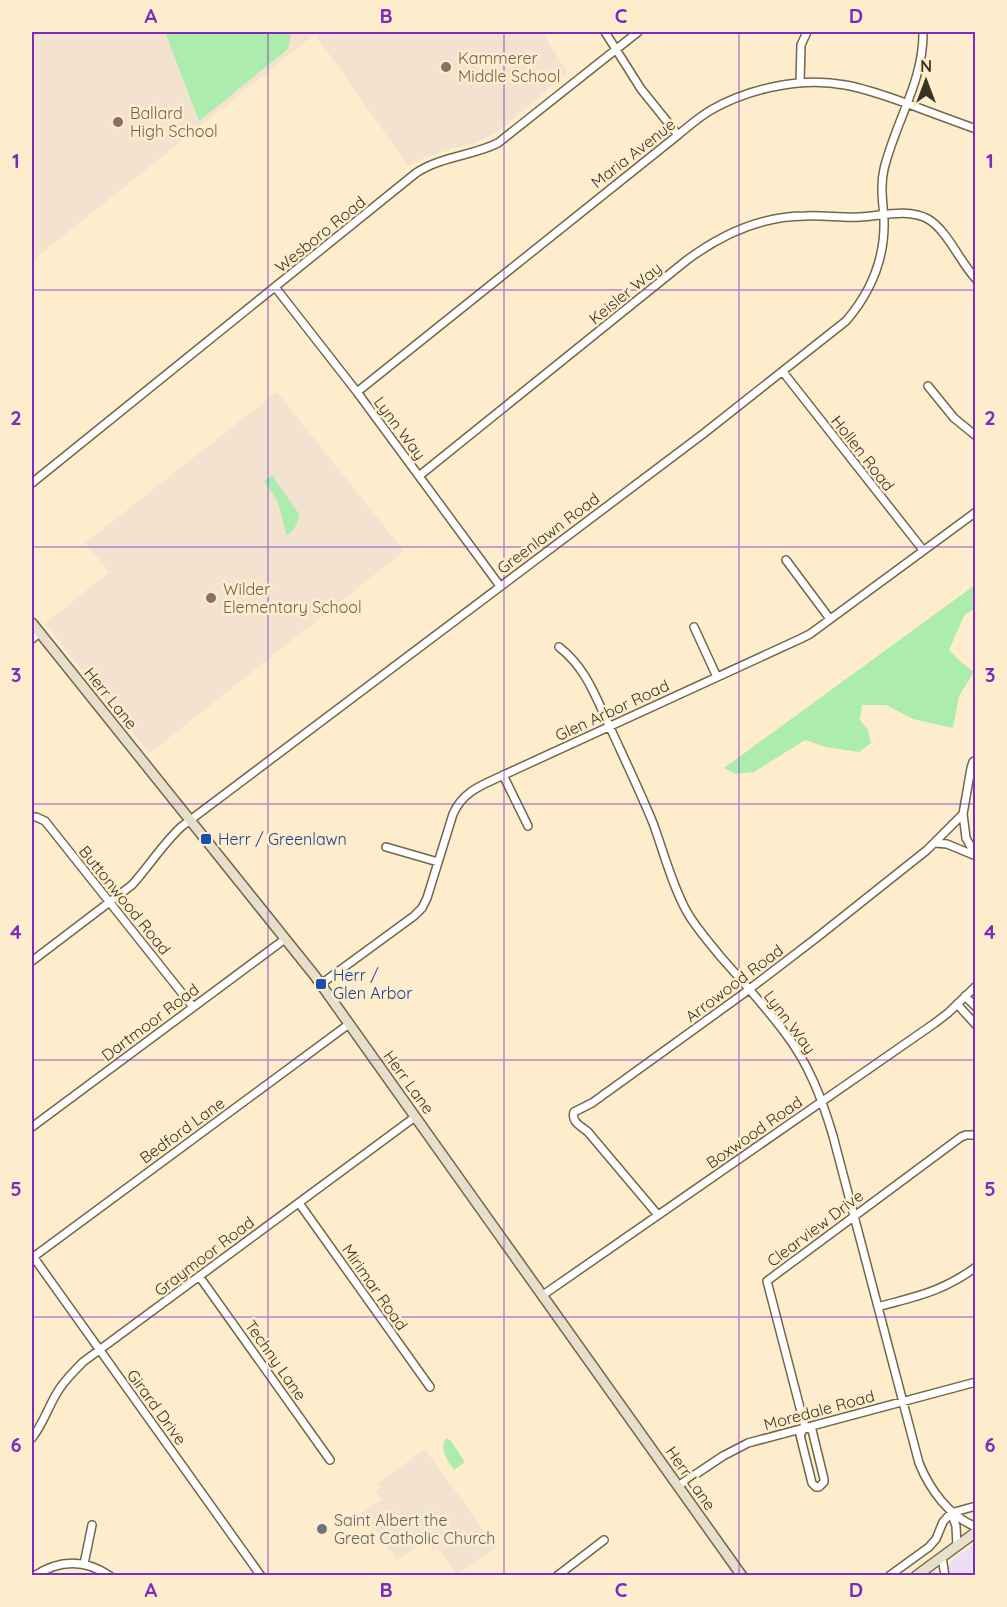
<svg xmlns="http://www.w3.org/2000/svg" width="1007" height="1607" font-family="Quicksand,sans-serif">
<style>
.commercial{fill:#eddff3}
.education{fill:#f3e2d0}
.green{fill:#acedae}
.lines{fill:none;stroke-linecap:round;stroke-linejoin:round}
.minor-casing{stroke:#736649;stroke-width:10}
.secondary-casing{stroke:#736649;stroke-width:12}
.minor{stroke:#fff;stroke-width:7}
.secondary{stroke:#e5dfcb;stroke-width:9}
.grid{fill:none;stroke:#7b2cbf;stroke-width:1.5;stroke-opacity:0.55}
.education-dot{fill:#8d6e63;stroke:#fdedcc;stroke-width:2}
.transit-dot{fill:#1a4fb4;stroke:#fdedcc;stroke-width:2}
.worship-dot{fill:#6b7280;stroke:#fdedcc;stroke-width:2}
.labels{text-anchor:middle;stroke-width:5;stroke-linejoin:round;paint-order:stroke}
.education-label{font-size:16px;fill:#785e54;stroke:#fdedcc;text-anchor:start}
.street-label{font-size:16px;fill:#393326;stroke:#fdedcc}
.transit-label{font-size:16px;fill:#164399;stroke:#fdedcc;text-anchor:start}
.worship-label{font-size:16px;fill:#5b616d;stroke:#fdedcc;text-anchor:start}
.neatline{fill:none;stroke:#7b2cbf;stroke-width:2}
.grid-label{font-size:20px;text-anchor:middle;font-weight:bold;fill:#7b2cbf}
</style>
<rect width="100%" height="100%" fill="#fdedcc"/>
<path class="commercial" d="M975 1543V1575H948L947 1568 951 1561Z"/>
<path class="education" d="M32 32H542L568 73 497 132 474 143 441 152 419 160 408 166 315 34 32 261Z
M277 392 404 551 149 754 45 624 109 572 85 543Z
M425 1449 496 1547 457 1575 438 1548 433 1551 425 1540 397 1560 362 1513 381 1500 375 1491 380 1487 377 1484Z"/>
<path class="green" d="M165 32H291L288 49 199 121Z
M272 475 299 514 297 524 290 534H286L278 502 264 481Z
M975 585V609L965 614 949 650 962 663 974 672 959 696 953 728 913 719 886 705H862L860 720 868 730 871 743 859 752 826 747 805 740 754 772 735 774 724 768Z
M446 1438 450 1440 465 1462 454 1470C447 1459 439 1450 446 1438Z"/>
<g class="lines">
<g class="minor-casing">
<path id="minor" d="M605 32 641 89 678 135
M800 83 801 45 807 32
M275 287 357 392 500 586
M783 372 923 550
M928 386 954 418 976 436
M357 392 678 135C689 126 699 117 711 110 750 88 801 77 845 85 868 89 889 97 911 105 932 113 954 121 976 129
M419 476 687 260C722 234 761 216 805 216 823 215 842 218 860 217 881 216 908 208 928 219 947 230 960 262 976 279
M32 483 416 173C442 156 472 156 498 143L638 32
M786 560 830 619
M694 627 717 677
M32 639 39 633
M559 647C585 667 595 695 608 723 623 756 639 789 653 823 664 853 672 885 687 912 696 928 709 942 720 956 742 981 765 1006 785 1033 809 1064 822 1099 833 1136L919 1463C930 1490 949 1516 976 1527
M503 775 528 826
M963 814 966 838 976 856
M32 817H36L45 821 193 1007
M935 843 947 844 976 856
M386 847 438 862
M32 961 132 885C149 866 162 845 181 827L703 434 846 321C871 292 885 258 884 220 883 202 880 186 884 169 895 123 924 80 923 32
M321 984 414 916 422 908 427 898 453 814C462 794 477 787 495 779L800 639 810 634 976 512
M965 996 976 1007
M957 1004 976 1025
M32 1127 285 939
M299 1203 430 1387
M658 1215 588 1132C581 1126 571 1122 574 1112L592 1103 743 994 815 939 927 850 963 814 971 768 973 762 976 760
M32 1255 261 1576
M32 1258 349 1024
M199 1276 330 1460
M543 1295 935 1023 948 1013 976 986
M878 1307C917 1296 942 1292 976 1267
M805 1427 767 1281 961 1137 966 1135H976
M805 1427 812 1430 824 1479V1482L819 1487H816L812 1483 800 1435Z
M32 1438C44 1423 49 1404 60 1388 67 1378 75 1370 83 1362L415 1117
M678 1486 723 1456 748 1443 976 1382
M952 1515 956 1526 957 1546
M942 1557 945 1576
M84 1564 92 1525
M34 1576C60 1559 85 1559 110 1576
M557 1576 604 1540
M889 1576 929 1547 936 1539 943 1522 951 1513 976 1506"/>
</g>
<g class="secondary-casing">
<path id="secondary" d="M32 623 315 976 742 1576
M916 1576 976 1532"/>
</g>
<use href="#minor" class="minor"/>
<use href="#secondary" class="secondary"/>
</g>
<path class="grid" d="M268 32V1576M504 32V1576M739 32V1576M32 290H976M32 547H976M32 804H976M32 1060H976M32 1317H976"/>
<g class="education-dot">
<circle cx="446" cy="67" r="6"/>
<circle cx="118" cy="122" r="6"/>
<circle cx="211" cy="598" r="6"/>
</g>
<g class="transit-dot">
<rect x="200" y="833" width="12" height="12" rx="3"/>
<rect x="315" y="978" width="12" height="12" rx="3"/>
</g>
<circle class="worship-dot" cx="322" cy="1529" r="6"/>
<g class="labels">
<g class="education-label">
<text x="458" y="64">Kammerer<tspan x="458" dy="18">Middle School</tspan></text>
<text x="130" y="119">Ballard<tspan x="130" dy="18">High School</tspan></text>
<text x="223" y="595">Wilder<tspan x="223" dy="18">Elementary School</tspan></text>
</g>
<g class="street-label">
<text transform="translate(633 153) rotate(-38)" y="6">Maria Avenue</text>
<text transform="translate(320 234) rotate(-39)" y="6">Wesboro Road</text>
<text transform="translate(625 293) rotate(-39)" y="6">Keisler Way</text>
<text transform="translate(400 428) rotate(53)" y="6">Lynn Way</text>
<text transform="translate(863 453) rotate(52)" y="6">Hollen Road</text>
<text transform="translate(548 533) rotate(-37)" y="6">Greenlawn Road</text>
<text transform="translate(111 698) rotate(51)" y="6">Herr Lane</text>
<text transform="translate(612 710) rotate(-25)" y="6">Glen Arbor Road</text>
<text transform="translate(125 900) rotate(51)" y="6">Buttonwood Road</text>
<text transform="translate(734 983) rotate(-37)" y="6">Arrowood Road</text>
<text transform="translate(150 1022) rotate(-37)" y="6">Dartmoor Road</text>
<text transform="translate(790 1022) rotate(53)" y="6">Lynn Way</text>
<text transform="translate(409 1082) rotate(54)" y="6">Herr Lane</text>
<text transform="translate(182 1130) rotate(-36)" y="6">Bedford Lane</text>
<text transform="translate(754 1132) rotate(-35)" y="6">Boxwood Road</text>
<text transform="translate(815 1228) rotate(-37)" y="6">Clearview Drive</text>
<text transform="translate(204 1256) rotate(-37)" y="6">Graymoor Road</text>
<text transform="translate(375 1287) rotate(55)" y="6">Mirimar Road</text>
<text transform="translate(276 1360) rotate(55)" y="6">Techny Lane</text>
<text transform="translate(157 1407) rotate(54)" y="6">Girard Drive</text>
<text transform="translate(819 1410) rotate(-15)" y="6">Moredale Road</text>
<text transform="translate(691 1478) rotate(55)" y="6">Herr Lane</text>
</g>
<g class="transit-label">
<text x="218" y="845">Herr / Greenlawn</text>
<text x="333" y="981">Herr /<tspan x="333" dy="18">Glen Arbor</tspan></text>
</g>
<g class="worship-label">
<text x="334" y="1526">Saint Albert the<tspan x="334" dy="18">Great Catholic Church</tspan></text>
</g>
</g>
<rect width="1007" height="1607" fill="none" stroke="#fdedcc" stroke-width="66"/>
<g transform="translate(926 81)" stroke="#fdedcc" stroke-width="4.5" paint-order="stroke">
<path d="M0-4.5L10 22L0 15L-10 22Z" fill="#393326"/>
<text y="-9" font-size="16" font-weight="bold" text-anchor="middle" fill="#393326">N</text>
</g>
<rect x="33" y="33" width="941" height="1541" class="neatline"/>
<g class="grid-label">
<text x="151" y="23">A</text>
<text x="386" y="23">B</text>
<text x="621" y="23">C</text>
<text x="856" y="23">D</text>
<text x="16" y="168">1</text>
<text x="990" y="168">1</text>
<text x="16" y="425">2</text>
<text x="990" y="425">2</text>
<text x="16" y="682">3</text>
<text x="990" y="682">3</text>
<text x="16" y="939">4</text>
<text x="990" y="939">4</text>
<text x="16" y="1196">5</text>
<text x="990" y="1196">5</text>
<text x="16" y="1452">6</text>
<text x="990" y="1452">6</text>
<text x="151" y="1597">A</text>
<text x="386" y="1597">B</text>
<text x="621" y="1597">C</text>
<text x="856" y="1597">D</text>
</g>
</svg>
